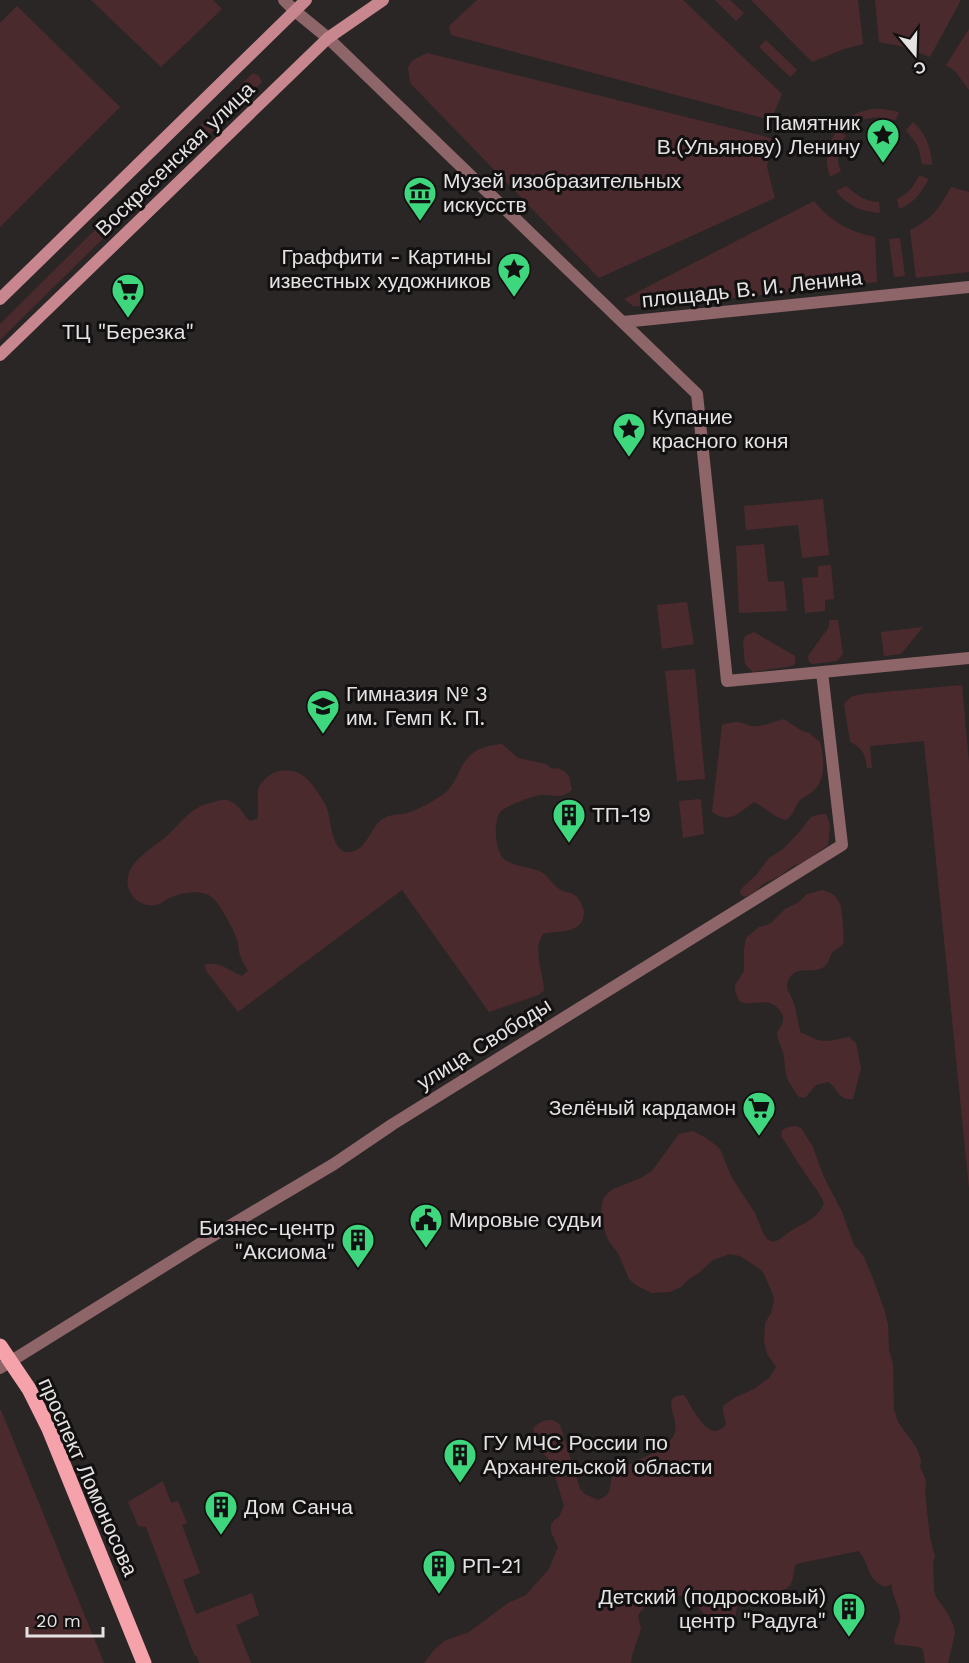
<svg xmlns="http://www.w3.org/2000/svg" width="969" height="1663" font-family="'Work Sans',sans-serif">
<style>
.green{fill:#4b2a2e}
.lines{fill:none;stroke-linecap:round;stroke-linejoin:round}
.minor{stroke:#8e6569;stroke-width:12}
.secondary{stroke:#c8878e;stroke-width:12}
.primary{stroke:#f5a2ab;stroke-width:15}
.labels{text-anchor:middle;stroke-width:6;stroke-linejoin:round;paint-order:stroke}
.poi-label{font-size:21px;fill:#e5e2e2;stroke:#121010;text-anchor:start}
.street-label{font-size:21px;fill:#e5e2e2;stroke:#121010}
</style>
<rect width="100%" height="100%" fill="#2b2626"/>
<path class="green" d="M91 0H213L222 9 161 67Z
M477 0H683L782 94 771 120 451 35 449 26Z
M715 0H730L744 13 736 21Z
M751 0H858L863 44 844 49 812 62Z
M875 0H961L930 57 900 46 879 42Z
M17 6 120 107 0 227V23Z
M969 29V90L955 71 946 65Z
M766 40 797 70 790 77 759 47Z
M427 53 771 138 767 167 775 198 599 278 410 83 408 67 413 60Z
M253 73 259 76 262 82 0 340V324Z
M871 109H883L899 112 896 120C881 117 865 114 855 127L846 120 857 113Z
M913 122C926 134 931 147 932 165L922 164 918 146 906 130Z
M837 130 846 136C838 147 835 158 841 171L830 177C824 159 827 146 837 130Z
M919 175 929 179C921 192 914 204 899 209L897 199C908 194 915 185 919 175Z
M846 186C857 195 865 202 879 202L880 213C861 212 847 205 836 191Z
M951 187 969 192V272L916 278 910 230C932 220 940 207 951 187Z
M814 201C831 222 850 232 875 237L877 282 654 307 633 306 624 299Z
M900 238 905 276 894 277 889 239Z
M823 499 829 555 802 558 798 525 746 530 744 506Z
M764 544 768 582 784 581 787 611 739 613 736 546Z
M831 565 834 599 825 600V611L805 613 802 578 818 577V566Z
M687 602 694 644 662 649 657 605Z
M829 620H838L843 654 837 661 813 664 809 662 808 656 829 627Z
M923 627 901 654 884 656 881 632Z
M754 632 795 656V664L792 666 753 672 745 664 743 642 745 636Z
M695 669 705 779 677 781 665 671Z
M962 685 969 762V1188L924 741 870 746 872 768H867C866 756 862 747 850 742L844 704 851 697 861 694Z
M784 719 802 731 809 733 820 742C824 758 827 780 812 792 809 795 803 797 800 800 793 807 797 812 786 820 772 817 766 807 754 802 739 812 731 825 712 812L722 725C726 724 732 722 737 722 744 722 748 727 756 726 766 726 774 721 784 719Z
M502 744 518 758 546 764 552 769 558 768 564 771 569 776 572 790C560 800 556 794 542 795 534 795 505 806 500 812 493 823 495 851 504 859 514 867 528 866 539 871 548 875 552 884 559 889 565 893 571 892 576 896 580 900 583 906 584 912 584 934 558 931 544 933 531 949 544 973 544 991L538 995 489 1012 402 890 238 1012 207 972 204 965C219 960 229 971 242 976L248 971C245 966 242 960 240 955 238 949 239 942 236 937 233 928 219 903 213 898 201 888 181 893 169 898 166 899 164 902 161 903 151 909 135 903 130 892 118 866 152 849 167 836 184 820 190 807 214 802 218 801 223 799 227 800 239 803 242 814 250 821L257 819C260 808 256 797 259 787 262 781 270 774 276 772 299 766 309 779 320 796 323 801 327 806 328 812 331 824 333 855 350 852 368 850 370 826 384 818 391 814 400 815 407 813 416 811 440 798 447 791 452 786 456 779 459 772 468 752 480 746 502 744Z
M701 799 704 834 683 838 679 801Z
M821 814H826L830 824 828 845 804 862 793 866 780 876 763 884 755 892 745 897 740 894 741 889 756 875 769 858 782 850 801 830 811 817Z
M822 890C831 892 839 897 841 907 842 914 845 940 843 944 840 948 835 949 832 953 829 957 829 962 826 965 815 977 793 961 787 984 786 990 791 995 793 1001 797 1011 797 1022 801 1033 808 1034 812 1039 819 1040 829 1043 839 1038 849 1037L856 1043 861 1068 853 1099C838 1101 838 1088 828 1082L816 1085 805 1098 799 1097C786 1078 786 1079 784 1057 783 1049 778 1042 777 1034 778 1029 783 1025 783 1020 784 1017 782 1013 780 1011 769 994 753 1008 739 1001L735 991V985L744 971V949L746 938 759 927 770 924 785 909 799 902 807 894Z
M795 1126 801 1128 813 1147 823 1175 842 1212 854 1245 863 1255 872 1276 884 1309 888 1324 889 1350 893 1364 894 1409 898 1422 916 1447 921 1460 920 1467 926 1480 925 1492 930 1538 935 1557 933 1563 934 1590 936 1597 948 1614 954 1627 955 1633 948 1663H925L923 1649C913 1644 903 1647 894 1643 894 1634 899 1627 900 1618 901 1608 891 1596 892 1584L885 1587C865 1578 870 1562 858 1551L796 1564C793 1570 794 1578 791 1583 785 1599 748 1584 739 1601 736 1607 736 1614 735 1620L730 1623 719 1626 709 1620 694 1602 684 1596H672L650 1603 641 1611 638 1616 641 1629 632 1655 631 1663H424L434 1650 444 1641 469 1632 508 1603 526 1595 549 1569 558 1547 551 1532V1525L554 1520 559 1517 564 1506 551 1462 540 1450 533 1429C540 1420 552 1416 560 1425L580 1489 585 1494 598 1500C613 1494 609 1488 612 1475 619 1471 625 1466 632 1463 646 1456 666 1450 674 1435 682 1420 657 1396 684 1395 692 1406 709 1447 726 1424L723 1412V1406L734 1398 754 1389 769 1378 776 1367 767 1354 764 1342 765 1323 771 1313 774 1301 773 1295 764 1274 760 1269 740 1256 730 1254 713 1260 699 1273 689 1279 681 1287 670 1292 652 1293 637 1286 629 1279 618 1253 608 1240 600 1217 603 1199 608 1193 613 1189 641 1178 652 1171 679 1134 693 1131 706 1138 717 1146 721 1151 732 1178 755 1213 763 1233 767 1239 773 1242C782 1240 786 1233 794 1229 808 1221 817 1218 824 1204 820 1191 810 1182 803 1170 795 1159 789 1147 781 1136L782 1130 788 1127Z
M0 1410H1L104 1663H0Z
M163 1481 171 1503 178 1501 187 1523 182 1525 200 1573 183 1580 196 1614 252 1593 259 1615 236 1625 251 1663H199L197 1657 194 1654 146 1527 138 1526 128 1502Z"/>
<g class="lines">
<path class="minor" d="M284 0 295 11 328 38 697 394 727 681 969 658
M623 322 969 287
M0 1368 201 1243 334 1164 393 1124 842 845 822 672"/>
<path class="secondary" d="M0 299 306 0
M0 355 328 38 383 0"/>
<path class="primary" d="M0 1346 29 1389 49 1429 144 1663"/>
</g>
<defs>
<g id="sight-pin" transform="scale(1.725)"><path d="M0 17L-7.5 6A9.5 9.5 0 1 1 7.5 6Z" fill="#3fd77d" stroke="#121010"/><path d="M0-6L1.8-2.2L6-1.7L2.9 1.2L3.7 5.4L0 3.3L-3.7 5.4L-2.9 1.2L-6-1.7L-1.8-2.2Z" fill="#111"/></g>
<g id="museum-pin" transform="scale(1.725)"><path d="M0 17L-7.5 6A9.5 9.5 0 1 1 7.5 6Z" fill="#3fd77d" stroke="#121010"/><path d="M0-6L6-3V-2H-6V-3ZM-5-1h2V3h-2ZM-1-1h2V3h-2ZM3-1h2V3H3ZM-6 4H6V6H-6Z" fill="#111"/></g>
<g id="supermarket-pin" transform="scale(1.725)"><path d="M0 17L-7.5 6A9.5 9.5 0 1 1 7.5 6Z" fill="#3fd77d" stroke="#121010"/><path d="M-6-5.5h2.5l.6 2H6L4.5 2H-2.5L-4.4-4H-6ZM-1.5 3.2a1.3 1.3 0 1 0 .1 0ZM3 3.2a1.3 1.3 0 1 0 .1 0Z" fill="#111"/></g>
<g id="school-pin" transform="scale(1.725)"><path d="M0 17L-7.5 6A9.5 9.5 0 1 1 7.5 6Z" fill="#3fd77d" stroke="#121010"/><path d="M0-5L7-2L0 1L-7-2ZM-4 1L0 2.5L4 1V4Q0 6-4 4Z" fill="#111"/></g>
<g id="building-pin" transform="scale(1.725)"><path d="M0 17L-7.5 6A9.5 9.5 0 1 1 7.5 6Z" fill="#3fd77d" stroke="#121010"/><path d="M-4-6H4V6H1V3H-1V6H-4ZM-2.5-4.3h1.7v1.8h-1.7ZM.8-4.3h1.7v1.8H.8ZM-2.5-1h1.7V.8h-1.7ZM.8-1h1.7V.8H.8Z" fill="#111"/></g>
<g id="civic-pin" transform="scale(1.725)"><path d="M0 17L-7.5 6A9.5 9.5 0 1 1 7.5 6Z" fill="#3fd77d" stroke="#121010"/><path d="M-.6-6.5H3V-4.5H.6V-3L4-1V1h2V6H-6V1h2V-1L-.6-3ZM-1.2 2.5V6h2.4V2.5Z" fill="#111"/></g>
</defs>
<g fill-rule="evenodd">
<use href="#sight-pin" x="883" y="135"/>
<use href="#museum-pin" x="420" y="193"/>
<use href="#sight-pin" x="514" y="269"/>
<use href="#supermarket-pin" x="128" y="290"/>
<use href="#sight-pin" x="629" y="429"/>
<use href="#school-pin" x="323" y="706"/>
<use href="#building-pin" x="569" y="815"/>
<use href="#supermarket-pin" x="759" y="1108"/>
<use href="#civic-pin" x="426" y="1220"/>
<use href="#building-pin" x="358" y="1240"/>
<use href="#building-pin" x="460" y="1455"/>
<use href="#building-pin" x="221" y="1507"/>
<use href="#building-pin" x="439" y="1566"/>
<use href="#building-pin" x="849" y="1609"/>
</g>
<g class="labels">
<g class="poi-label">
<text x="860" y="130" text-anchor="end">Памятник<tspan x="860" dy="24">В.(Ульянову) Ленину</tspan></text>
<text x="443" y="188">Музей изобразительных<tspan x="443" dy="24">искусств</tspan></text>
<text x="491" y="264" text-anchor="end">Граффити - Картины<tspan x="491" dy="24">известных художников</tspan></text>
<text x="128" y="339" text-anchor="middle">ТЦ "Березка"</text>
<text x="652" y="424">Купание<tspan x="652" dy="24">красного коня</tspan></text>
<text x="346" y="701">Гимназия № 3<tspan x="346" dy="24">им. Гемп К. П.</tspan></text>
<text x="592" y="822">ТП-19</text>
<text x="736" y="1115" text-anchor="end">Зелёный кардамон</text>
<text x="449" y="1227">Мировые судьи</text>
<text x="335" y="1235" text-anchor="end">Бизнес-центр<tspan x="335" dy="24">"Аксиома"</tspan></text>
<text x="483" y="1450">ГУ МЧС России по<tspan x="483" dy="24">Архангельской области</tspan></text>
<text x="244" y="1514">Дом Санча</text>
<text x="462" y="1573">РП-21</text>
<text x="826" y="1604" text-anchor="end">Детский (подросковый)<tspan x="826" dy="24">центр "Радуга"</tspan></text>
</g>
<g class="street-label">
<text transform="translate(175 159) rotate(-44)" y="7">Воскресенская улица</text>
<text transform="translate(752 289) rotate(-6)" y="7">площадь В. И. Ленина</text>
<text transform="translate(484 1044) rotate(-32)" y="7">улица Свободы</text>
<text transform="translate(88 1477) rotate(66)" y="7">проспект Ломоносова</text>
</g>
</g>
<g transform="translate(915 54) rotate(161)" stroke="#121010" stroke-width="4.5" paint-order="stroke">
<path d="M0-4.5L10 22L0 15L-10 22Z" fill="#e5e2e2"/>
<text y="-9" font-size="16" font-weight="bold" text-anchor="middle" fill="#e5e2e2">С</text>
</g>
<path d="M27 1627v9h76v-9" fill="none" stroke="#e5e2e2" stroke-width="3"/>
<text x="36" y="1627" font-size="18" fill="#e5e2e2" stroke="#121010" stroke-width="4.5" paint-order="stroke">20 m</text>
</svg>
